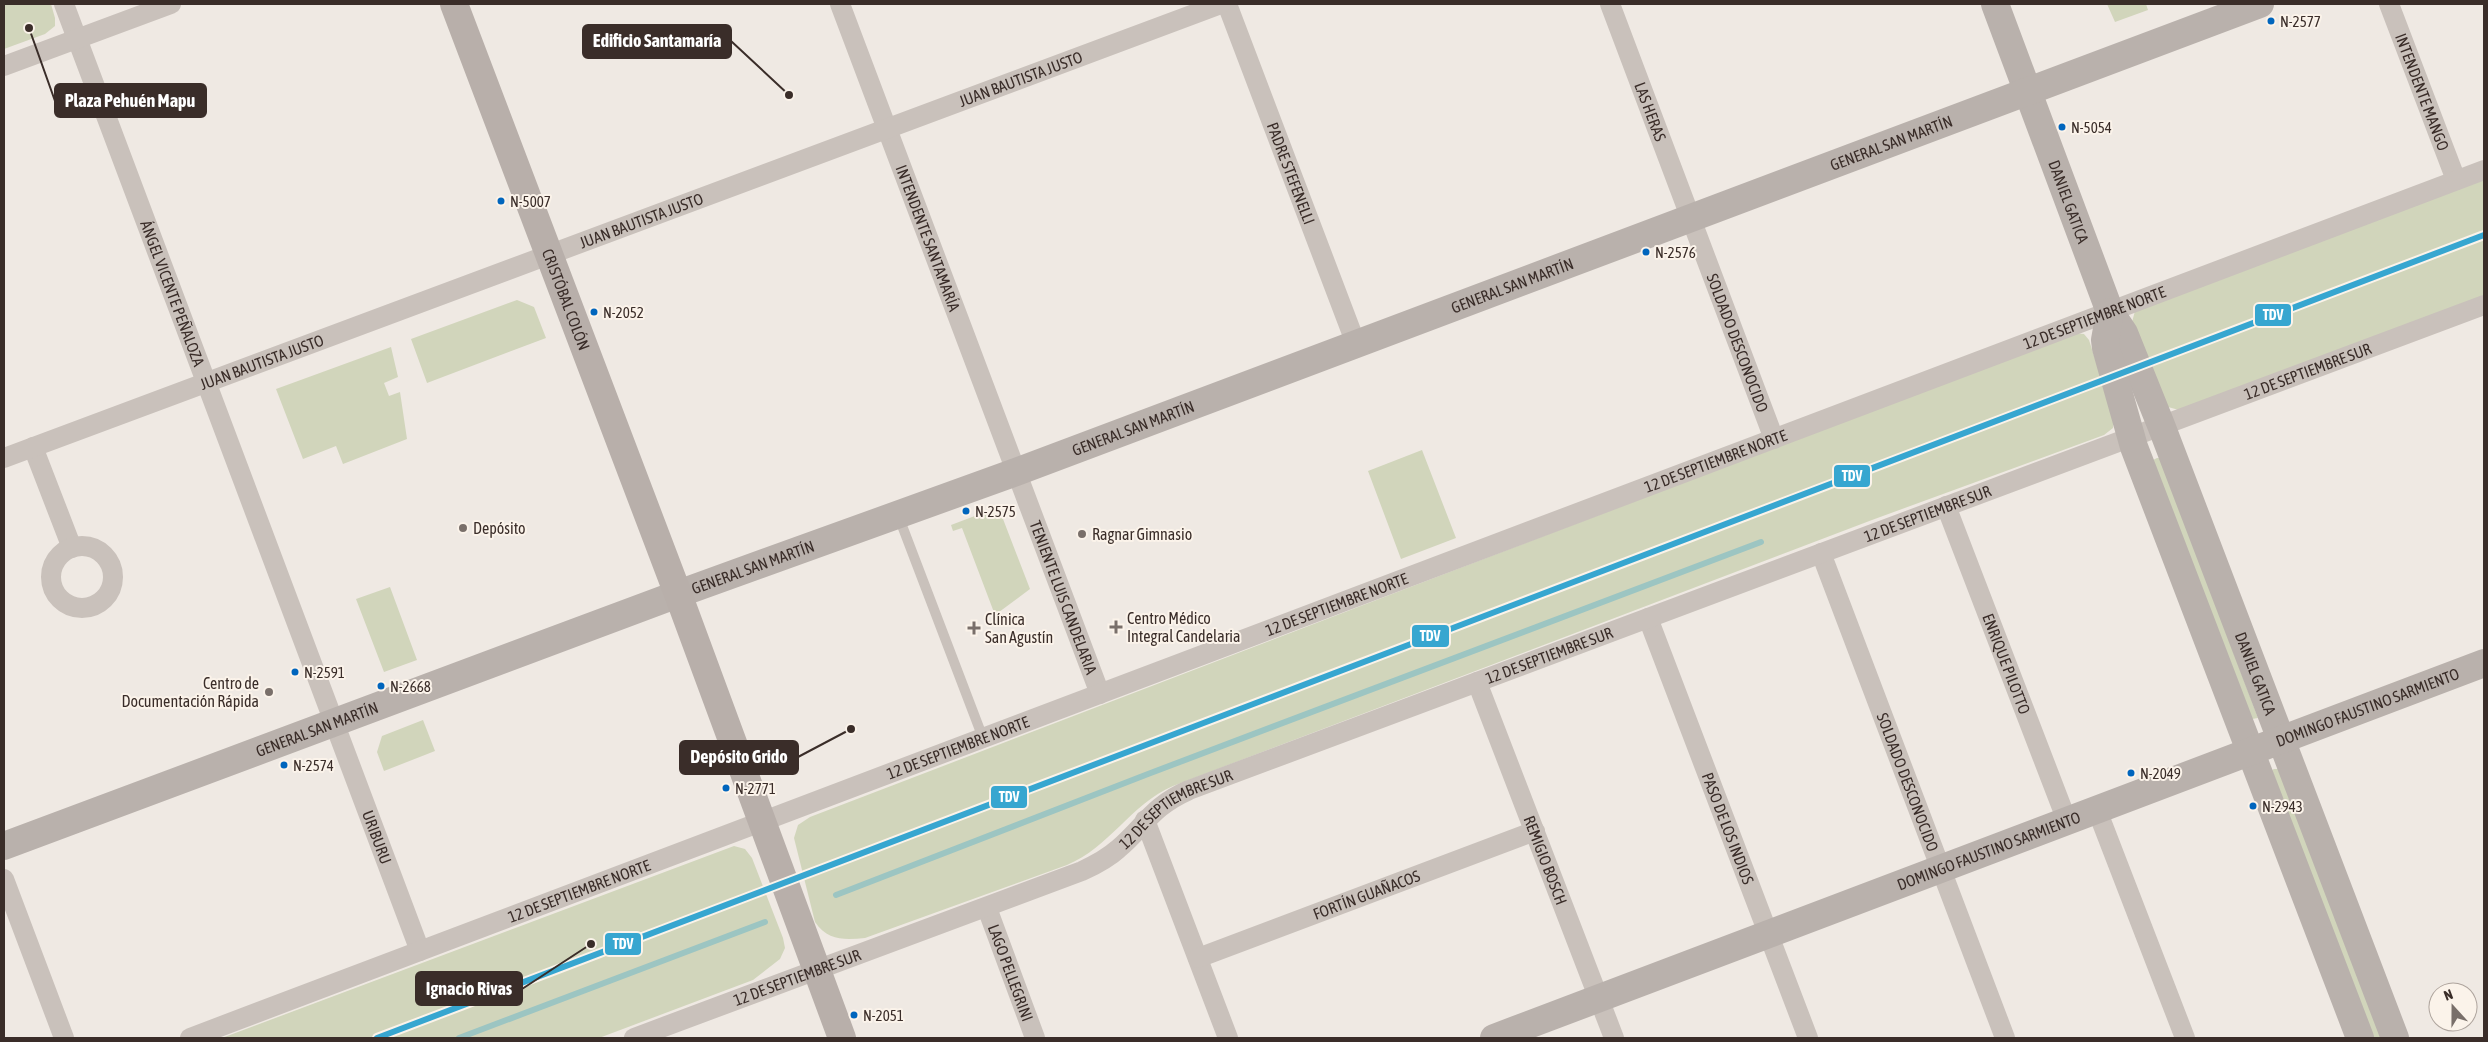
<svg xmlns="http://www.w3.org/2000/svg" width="2488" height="1042" font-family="'Asap Condensed',sans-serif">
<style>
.green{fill:#d1d5bb}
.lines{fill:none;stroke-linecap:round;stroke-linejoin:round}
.stream{stroke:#9cc5c2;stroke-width:6}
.service{stroke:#c9c1bb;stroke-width:10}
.minor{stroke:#c9c1bb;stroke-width:20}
.secondary{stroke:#b9b1ac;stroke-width:28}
.primary{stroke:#b8afaa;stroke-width:28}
.rail-1-casing{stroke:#fbf3ea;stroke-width:10}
.rail-1{stroke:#37a6d0;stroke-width:6}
.bus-dot{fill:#0065bd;stroke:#fbf3ea;stroke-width:2}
.poi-dot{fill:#796f6a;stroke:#fbf3ea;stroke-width:2}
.labels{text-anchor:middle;stroke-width:4;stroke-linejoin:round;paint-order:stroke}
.bus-label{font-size:15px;fill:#3a2d29;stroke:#fbf3ea;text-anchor:start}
.street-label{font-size:16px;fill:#3a2d29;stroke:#fbf3ea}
.poi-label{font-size:16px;fill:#3a2d29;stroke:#fbf3ea;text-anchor:start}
.leader{fill:none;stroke:#3a2d29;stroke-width:2}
.callout-dot{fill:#3a2d29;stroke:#fbf3ea;stroke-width:2}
.callout{fill:#3a2d29;stroke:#3a2d29;stroke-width:2}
.callout-label{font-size:18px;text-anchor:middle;font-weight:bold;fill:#fff}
.line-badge{stroke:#fbf3ea;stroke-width:2}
.badge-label{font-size:14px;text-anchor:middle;font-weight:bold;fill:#fff}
</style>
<rect width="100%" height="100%" fill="#efe9e3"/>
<path class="green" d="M4 4H51L55 18V26L45 34 4 49Z
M2107 4H2146L2148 10 2115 22Z
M2484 179V296L2179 410 2168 407 2132 322 2135 311Z
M517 300 534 307 546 338 427 383 411 339Z
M2074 333 2084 334 2089 340 2114 418 2113 428 2104 435 1872 520 1173 786C1130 805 1110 847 1067 865L865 938C845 940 828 941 815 922L794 838 798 825 810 817Z
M391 347 398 377 384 383 389 396 400 392 407 439 343 464 336 446 303 459 276 389Z
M1422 450 1456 538 1401 559 1368 471Z
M2157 458H2161L2258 718 2252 719 2153 460Z
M988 511 1003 519 1030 589 995 615 962 528 953 531 951 525Z
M390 587 417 660 384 672 356 599Z
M423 720 435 751 384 771 377 752 382 736Z
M2274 769H2278L2383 1038H2370L2272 770Z
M734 846 745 849 752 858 783 938 785 948 780 959 753 980 599 1038H222Z"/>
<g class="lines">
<path class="stream" d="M836 895 1148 774 1761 542
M459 1038 765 922"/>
<path class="service" d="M898 515 983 738"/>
<g class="minor">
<path id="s1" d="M64 4 420 951"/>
<path id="s2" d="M840 4 1100 694"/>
<path id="s3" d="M1227 4 1356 344"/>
<path id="s4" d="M1610 4 1774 439"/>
<path id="s5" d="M2389 4 2456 180"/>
<path d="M4 66 171 4"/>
<path d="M33 447 72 548"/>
<path id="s6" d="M4 458 1221 4"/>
<path id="s7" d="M1946 506 2067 821"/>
<circle cx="82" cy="577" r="31"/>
<path id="s8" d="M1821 553 2005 1038"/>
<path id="s9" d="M1648 618 1808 1038"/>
<path id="s10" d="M1477 682 1614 1038"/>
<path d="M2097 810 2185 1038"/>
<path d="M1145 820 1228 1038"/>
<path d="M4 879 64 1038"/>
<path id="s11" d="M987 908 1035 1038"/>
<path id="s12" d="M1198 958 1535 831"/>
<path id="s13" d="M190 1038 2484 170"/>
<path id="s14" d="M634 1038 1082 871C1095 865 1107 859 1118 849 1146 825 1151 807 1189 790L2484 305"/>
</g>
<g class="secondary">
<path id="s15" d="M1995 4 2110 312 2124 333 2161 425 2395 1038"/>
<path d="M2110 312 2105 340 2106 348 2134 447 2360 1038"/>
<path id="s16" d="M4 846 678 594 1016 472 2260 4"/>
<path id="s17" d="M1494 1038 2484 663"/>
</g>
<path class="primary" id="s18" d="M454 4 678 594 842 1038"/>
<g class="rail-1-casing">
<path id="rail-1" d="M377 1038 2484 235"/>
</g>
<use href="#rail-1" class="rail-1"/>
</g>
<g class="bus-dot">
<circle cx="2271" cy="21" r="4.5"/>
<circle cx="2062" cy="127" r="4.5"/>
<circle cx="501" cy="201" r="4.5"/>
<circle cx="1646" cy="252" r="4.5"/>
<circle cx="594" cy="312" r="4.5"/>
<circle cx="966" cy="511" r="4.5"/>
<circle cx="295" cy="672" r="4.5"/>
<circle cx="381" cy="686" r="4.5"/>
<circle cx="284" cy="765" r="4.5"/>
<circle cx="2131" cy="773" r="4.5"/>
<circle cx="726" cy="788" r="4.5"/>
<circle cx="2253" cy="806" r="4.5"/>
<circle cx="854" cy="1015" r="4.5"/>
</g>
<g class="poi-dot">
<circle cx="463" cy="528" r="5"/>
<circle cx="1082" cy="534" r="5"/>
<path d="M1113.5 619.5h5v5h5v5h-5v5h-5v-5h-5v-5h5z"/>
<path d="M971.5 620.5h5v5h5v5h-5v5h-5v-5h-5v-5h5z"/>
<circle cx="269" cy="692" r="5"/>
</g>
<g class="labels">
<g class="bus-label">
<text x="2280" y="27">N-2577</text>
<text x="2071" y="133">N-5054</text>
<text x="510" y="207">N-5007</text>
<text x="1655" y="258">N-2576</text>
<text x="603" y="318">N-2052</text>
<text x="975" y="517">N-2575</text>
<text x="304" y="678">N-2591</text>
<text x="390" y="692">N-2668</text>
<text x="293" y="771">N-2574</text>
<text x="2140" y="779">N-2049</text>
<text x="735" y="794">N-2771</text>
<text x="2262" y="812">N-2943</text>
<text x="863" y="1021">N-2051</text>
</g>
<g class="street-label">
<text dy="6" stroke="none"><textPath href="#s6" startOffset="1085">JUAN BAUTISTA JUSTO</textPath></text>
<text dy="6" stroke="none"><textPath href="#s5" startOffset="94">INTENDENTE MANGO</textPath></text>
<text dy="6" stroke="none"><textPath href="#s4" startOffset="115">LAS HERAS</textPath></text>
<text dy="6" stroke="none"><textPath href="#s16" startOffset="2014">GENERAL SAN MARTÍN</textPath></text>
<text dy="6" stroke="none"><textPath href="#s3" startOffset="181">PADRE STEFENELLI</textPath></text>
<text dy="6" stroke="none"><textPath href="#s15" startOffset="211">DANIEL GATICA</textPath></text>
<text dy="6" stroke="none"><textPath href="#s6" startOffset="680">JUAN BAUTISTA JUSTO</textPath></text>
<text dy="6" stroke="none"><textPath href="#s2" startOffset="250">INTENDENTE SANTAMARÍA</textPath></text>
<text dy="6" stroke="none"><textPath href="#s16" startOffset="1609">GENERAL SAN MARTÍN</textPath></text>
<text dy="6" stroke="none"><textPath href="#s1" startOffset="309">ÁNGEL VICENTE PEÑALOZA</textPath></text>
<text dy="6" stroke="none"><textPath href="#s18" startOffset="316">CRISTÓBAL COLÓN</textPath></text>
<text dy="6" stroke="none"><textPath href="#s13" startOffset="2036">12 DE SEPTIEMBRE NORTE</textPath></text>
<text dy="6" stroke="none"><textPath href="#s4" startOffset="362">SOLDADO DESCONOCIDO</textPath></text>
<text dy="6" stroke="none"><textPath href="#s6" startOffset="275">JUAN BAUTISTA JUSTO</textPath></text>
<text dy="6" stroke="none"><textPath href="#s14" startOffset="1808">12 DE SEPTIEMBRE SUR</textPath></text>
<text dy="6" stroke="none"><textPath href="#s16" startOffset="1204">GENERAL SAN MARTÍN</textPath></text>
<text dy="6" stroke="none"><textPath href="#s13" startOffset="1631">12 DE SEPTIEMBRE NORTE</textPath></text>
<text dy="6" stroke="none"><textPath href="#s14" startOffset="1402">12 DE SEPTIEMBRE SUR</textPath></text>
<text dy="6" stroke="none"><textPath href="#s16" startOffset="799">GENERAL SAN MARTÍN</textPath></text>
<text dy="6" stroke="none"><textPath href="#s2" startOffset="634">TENIENTE LUIS CANDELARIA</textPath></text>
<text dy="6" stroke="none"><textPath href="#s13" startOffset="1226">12 DE SEPTIEMBRE NORTE</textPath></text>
<text dy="6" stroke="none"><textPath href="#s14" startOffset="998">12 DE SEPTIEMBRE SUR</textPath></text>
<text dy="6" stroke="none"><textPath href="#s7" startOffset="169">ENRIQUE PILOTTO</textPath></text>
<text dy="6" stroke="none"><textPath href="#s15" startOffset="719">DANIEL GATICA</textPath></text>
<text dy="6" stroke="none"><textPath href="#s17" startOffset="934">DOMINGO FAUSTINO SARMIENTO</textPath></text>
<text dy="6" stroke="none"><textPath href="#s16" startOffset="334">GENERAL SAN MARTÍN</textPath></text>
<text dy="6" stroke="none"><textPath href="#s13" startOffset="821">12 DE SEPTIEMBRE NORTE</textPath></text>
<text dy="6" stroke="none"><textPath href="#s8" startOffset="245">SOLDADO DESCONOCIDO</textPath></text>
<text dy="6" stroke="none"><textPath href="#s14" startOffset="592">12 DE SEPTIEMBRE SUR</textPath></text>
<text dy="6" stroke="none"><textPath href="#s9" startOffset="225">PASO DE LOS INDIOS</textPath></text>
<text dy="6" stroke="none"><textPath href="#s1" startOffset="890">URIBURU</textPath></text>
<text dy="6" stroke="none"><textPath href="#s17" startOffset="529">DOMINGO FAUSTINO SARMIENTO</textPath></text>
<text dy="6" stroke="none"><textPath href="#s10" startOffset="191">REMIGIO BOSCH</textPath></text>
<text dy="6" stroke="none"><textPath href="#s13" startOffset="416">12 DE SEPTIEMBRE NORTE</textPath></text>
<text dy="6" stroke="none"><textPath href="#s12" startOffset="180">FORTÍN GUAÑACOS</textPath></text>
<text dy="6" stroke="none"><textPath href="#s11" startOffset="69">LAGO PELLEGRINI</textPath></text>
<text dy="6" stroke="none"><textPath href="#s14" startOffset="174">12 DE SEPTIEMBRE SUR</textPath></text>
</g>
<g class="poi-label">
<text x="473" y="534">Depósito</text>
<text x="1092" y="540">Ragnar Gimnasio</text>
<text x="1127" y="624">Centro Médico<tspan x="1127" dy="18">Integral Candelaria</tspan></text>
<text x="985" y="625">Clínica<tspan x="985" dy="18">San Agustín</tspan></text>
<text x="259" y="689" text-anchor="end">Centro de<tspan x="259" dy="18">Documentación Rápida</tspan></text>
</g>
</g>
<path class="leader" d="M789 95L731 41M29 28L55 101M851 729L798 757M591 944L522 989"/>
<g class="callout-dot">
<circle cx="789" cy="95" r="5"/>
<circle cx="29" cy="28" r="5"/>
<circle cx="851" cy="729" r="5"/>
<circle cx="591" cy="944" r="5"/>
</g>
<g class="callout">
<rect x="583" y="25" width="148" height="33" rx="5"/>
<rect x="55" y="84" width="151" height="33" rx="5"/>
<rect x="680" y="741" width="118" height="33" rx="5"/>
<rect x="416" y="972" width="106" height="33" rx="5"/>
</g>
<g class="callout-label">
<text x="657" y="47">Edificio Santamaría</text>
<text x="130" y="107">Plaza Pehuén Mapu</text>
<text x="739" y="763">Depósito Grido</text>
<text x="469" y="995">Ignacio Rivas</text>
</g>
<g class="line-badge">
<rect x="2254" y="303" width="38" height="24" rx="5" fill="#37a6d0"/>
<rect x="1833" y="464" width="38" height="24" rx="5" fill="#37a6d0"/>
<rect x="1411" y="624" width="39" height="24" rx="5" fill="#37a6d0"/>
<rect x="990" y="785" width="38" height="24" rx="5" fill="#37a6d0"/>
<rect x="604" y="932" width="38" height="24" rx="5" fill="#37a6d0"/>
</g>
<g class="badge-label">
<text x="2273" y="320">TDV</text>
<text x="1852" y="481">TDV</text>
<text x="1430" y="641">TDV</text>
<text x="1009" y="802">TDV</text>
<text x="623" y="949">TDV</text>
</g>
<rect width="2488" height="1042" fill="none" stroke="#3a2d29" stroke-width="10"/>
<g transform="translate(2453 1007) rotate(339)"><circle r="24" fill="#fbf3ea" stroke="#aea49d"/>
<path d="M0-4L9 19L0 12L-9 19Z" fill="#796f6a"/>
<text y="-8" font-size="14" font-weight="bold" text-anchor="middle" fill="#3a2d29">N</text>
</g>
</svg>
